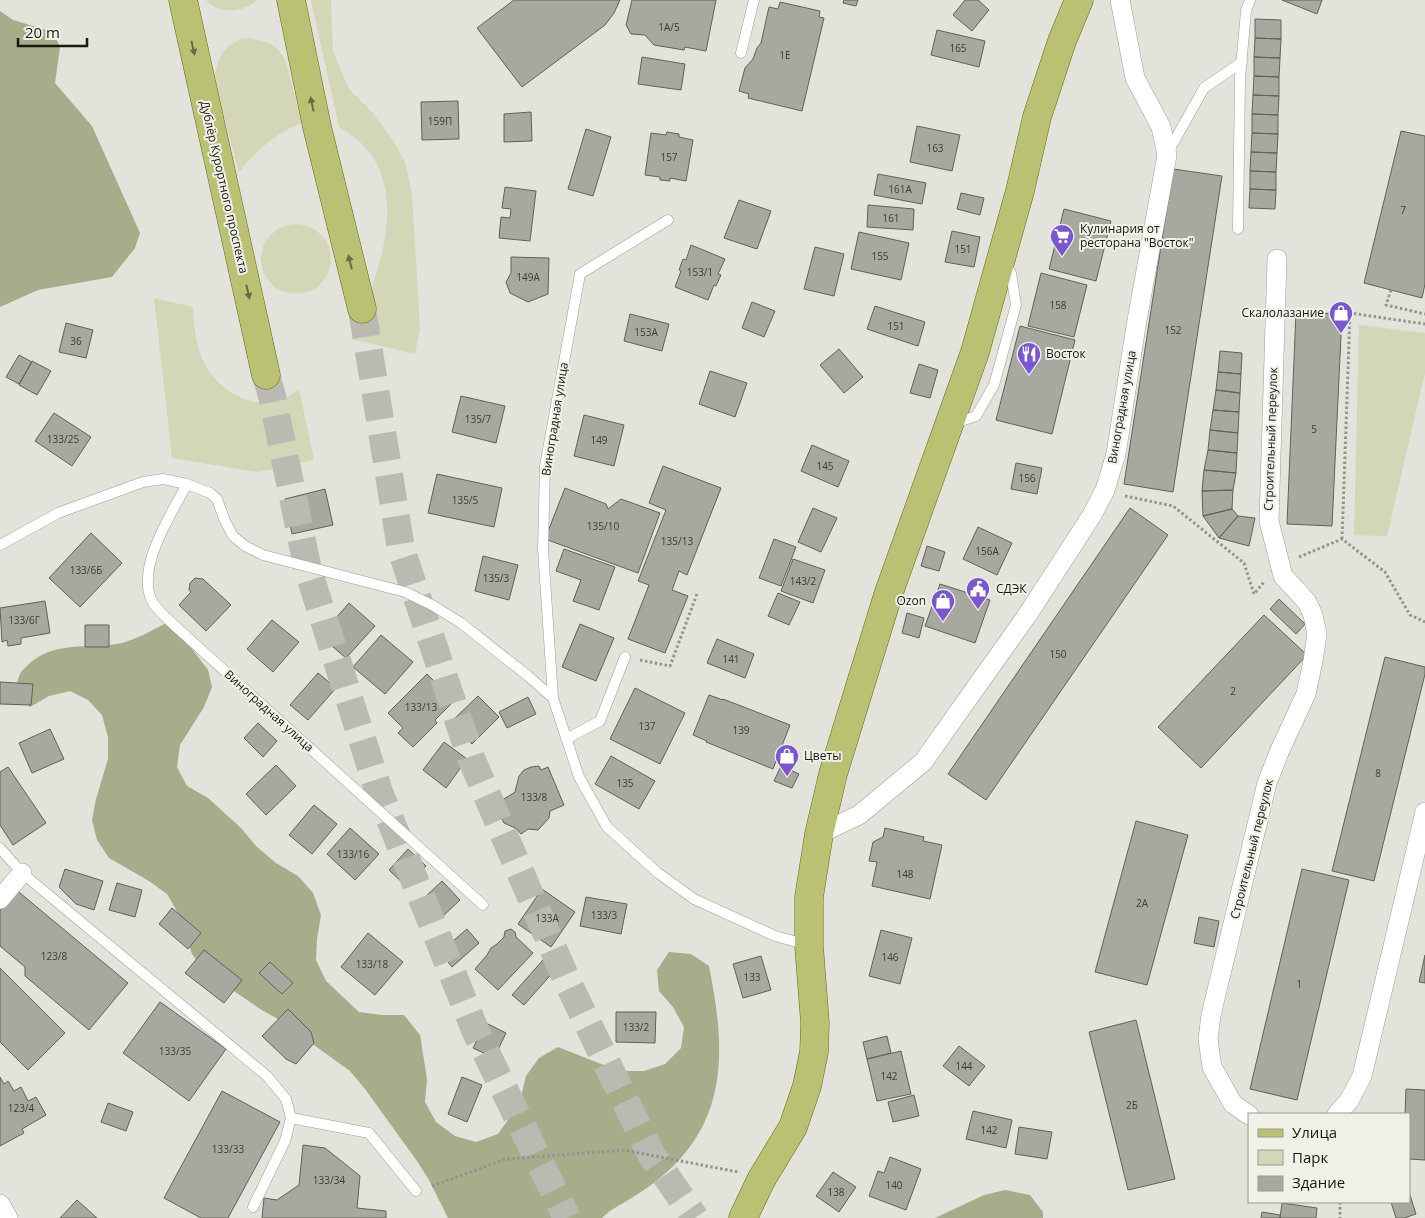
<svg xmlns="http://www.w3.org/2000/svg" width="1425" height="1218" font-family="'Open Sans',sans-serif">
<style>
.green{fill:#d3d7b8}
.forest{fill:#a7ac8a}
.building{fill:#a7a9a0;stroke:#606159}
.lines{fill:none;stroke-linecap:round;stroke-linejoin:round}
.primary-tunnel{stroke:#babab3;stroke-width:28;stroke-dasharray:28 14;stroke-linecap:butt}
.service-casing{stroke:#9c9e95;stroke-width:11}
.minor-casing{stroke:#9c9e95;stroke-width:20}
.primary-casing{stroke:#646b16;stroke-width:29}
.path{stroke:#93948d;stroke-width:3;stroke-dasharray:2.5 2.5;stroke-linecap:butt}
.service{stroke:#fff;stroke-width:10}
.minor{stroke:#fff;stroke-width:19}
.primary{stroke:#bbc173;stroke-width:28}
.oneway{fill:#6a6c44}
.labels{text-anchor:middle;stroke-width:4;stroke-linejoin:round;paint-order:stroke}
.number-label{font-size:10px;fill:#3c3c38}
.street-label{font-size:12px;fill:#181815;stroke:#eff1e7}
.poi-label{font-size:12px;fill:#181815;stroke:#eff1e7;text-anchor:start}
</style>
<rect width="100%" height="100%" fill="#e2e3da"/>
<path class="green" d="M206 0H257C242 13 221 15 206 0Z
M311 0H331L333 51 338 64 349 89 373 113 392 139 405 162 412 194 420 328 415 354 351 339C380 273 421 172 339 127Z
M244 38C277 41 284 50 291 81 295 95 298 109 301 123 275 134 257 150 239 172L214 80C218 57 222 46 244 38Z
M261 259a35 35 0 1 1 70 0a35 35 0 1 1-70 0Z
M154 298 193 307C194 323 195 338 200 353 211 384 241 408 275 401 285 400 292 394 299 389L314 460 258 472 172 458Z
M1359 325 1425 333V373L1387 536 1354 535Z"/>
<path class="forest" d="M0 11 13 20 53 32 60 47 55 83 92 126 140 233 135 248 112 277 38 290 0 307Z
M164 624 174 625 208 670 212 687 204 707 180 745 177 767 187 786 208 798 241 828 256 846 276 863 298 876 313 893 321 915 317 939 316 960 326 981 359 1012 382 1015H404L420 1035 427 1079 425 1102 436 1122 455 1136 476 1142 498 1134 510 1117 521 1096 526 1076 539 1058 558 1047 619 1071H644L665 1064 681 1048 684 1027 673 1007 659 991 657 970 669 952 691 954 709 966C724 1042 731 1114 667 1172 656 1182 643 1191 630 1199 620 1205 611 1209 602 1218H448L429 1180 417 1161 365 1089 350 1071 278 1019 260 1009 205 971 192 954 178 913 167 894 149 881 109 858 97 840 92 820 96 799 108 759V737L102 715 88 700 70 691 49 696 30 707 15 693C17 687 17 680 20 674 21 671 25 668 27 666 54 639 89 650 122 643 137 639 151 631 164 624Z
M1005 1190 1030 1195 1043 1212V1218H935L984 1195Z"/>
<path class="building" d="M514 0H620L614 13 605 25 522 87 477 28Z
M632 0H716L706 51 685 47 684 50 654 45 645 35 631 34 626 25Z
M844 0H858L856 6 843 3Z
M965 0H978L989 10 972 31 953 15Z
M1282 0H1322L1317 14Z
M780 2 820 11 819 17 824 18 802 111 748 98 749 94 739 91 745 68 753 59 757 48 761 43 769 7 778 9Z
M1255 19 1281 20V39L1255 38Z
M937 30 985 41 979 67 931 55Z
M1255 38 1281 39 1280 58 1254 57Z
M642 57 685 64 681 90 638 84Z
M1254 57 1280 58 1279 77 1254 76Z
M1254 76 1279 77V96L1253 95Z
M1253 95 1279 96 1278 115 1252 114Z
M458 101 459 139 422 140 421 102Z
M531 112 532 141 504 142V114Z
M1252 114 1278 115V134L1252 133Z
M917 126 960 135 952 171 910 162Z
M586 129 611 137 593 196 568 189Z
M1401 131 1425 136V284L1422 298 1364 283Z
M667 132 679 134V137L693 140 686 181 670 178V181L660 180V177L645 175 651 133 666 135Z
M1252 133 1278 134 1277 153 1251 152Z
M1251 152 1277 153 1276 172 1250 171Z
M1173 169 1222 176 1173 492 1124 484Z
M1250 171 1276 172V190L1250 189Z
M878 174 926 183 922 204 874 195Z
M505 187 536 191 530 241 499 238 501 217 510 218 511 209 502 208Z
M1250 189 1276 190 1275 209 1249 208Z
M961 193 984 198 980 215 957 209Z
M739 200 771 211 757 249 724 238Z
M868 205 914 209 913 230 867 227Z
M1064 209 1111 221 1096 281 1049 269Z
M952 231 980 237 974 267 945 262Z
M859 232 909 243 901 280 851 269Z
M691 245 725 259 718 274 721 275 716 286 714 285 708 300 675 287 681 271 679 270 683 259 686 260Z
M815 247 844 254 834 296 804 289Z
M511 257 549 258 548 294 528 302 510 293 506 282 511 273Z
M1041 273 1087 285 1074 337 1028 326Z
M752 302 775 311 764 337 742 328Z
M875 306 925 322 918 346 867 329Z
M1296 312 1342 314 1332 526 1287 524Z
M630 314 669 324 662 351 624 341Z
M66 323 93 330 86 358 59 352Z
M1020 326 1075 340 1052 434 996 420Z
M839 349 863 377 844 393 820 365Z
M1220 351 1242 353 1241 374 1218 372Z
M19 355 32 362 19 384 6 377Z
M32 361 51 371 37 395 19 385Z
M919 364 938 370 930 398 910 393Z
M710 371 747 383 735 417 699 404Z
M1218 372 1241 374 1240 393 1216 390Z
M1216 390 1240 393 1239 412 1213 410Z
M461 396 505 406 496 443 452 432Z
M1213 410 1239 412 1238 433 1210 430Z
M54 413 91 437 72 466 35 441Z
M584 415 624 425 614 466 574 456Z
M1210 430 1238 433 1237 453 1208 450Z
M812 445 849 461 838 487 801 471Z
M1208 450 1237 453 1236 473 1204 470Z
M1016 463 1042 468 1037 494 1011 489Z
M663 466 721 488 687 575 679 571 672 590 688 596 665 653 628 639 649 585 638 581 666 510 649 503Z
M1204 470 1236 473 1233 490 1202 491Z
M437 474 502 488 494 527 428 513Z
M565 488 606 504 608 509 621 499 660 513 638 573 545 539Z
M325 489 333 525 292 534 285 499Z
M1233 490 1232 509 1203 516 1202 491Z
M813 508 837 518 821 552 798 542Z
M1130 508 1168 535 986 800 948 774Z
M1232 509 1238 516 1219 538 1203 516Z
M1238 516 1255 518 1249 546 1219 538Z
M978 527 1012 543 997 575 963 559Z
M91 533 122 563 80 607 49 578Z
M774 539 796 547 781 586 759 578Z
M927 546 945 552 939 571 921 566Z
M564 549 615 567 599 610 573 601 581 580 556 571Z
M483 556 518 565 509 600 475 591Z
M793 559 825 570 813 603 781 591Z
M195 578 203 579 231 605 206 631 179 605 191 592 189 590 190 583Z
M940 584 990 600 975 643 925 626Z
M778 593 800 602 789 625 768 616Z
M1279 599 1305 624 1296 634 1270 609Z
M45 601 50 633 21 638V644L8 646 7 640 2 642 0 608Z
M349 603 375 626 346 658 320 636Z
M907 613 924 618 919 638 902 633Z
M1264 615 1307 655 1201 768 1158 727Z
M272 620 299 642 273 672 247 649Z
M580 624 614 638 596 681 562 667Z
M85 625H109V647H85Z
M381 635 413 662 385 694 353 667Z
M717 639 754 654 745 678 707 663Z
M1385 657 1425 667V674L1374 881 1332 871Z
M318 673 336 688 308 720 290 705Z
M427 674 454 701 435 720 437 723 413 747 398 733 403 728 388 713Z
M0 682 33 684 31 705 0 704Z
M635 688 685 713 660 764 610 739Z
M709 695 723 700V699L790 725 773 769 706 742 707 741 693 735Z
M478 696 499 717 472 744 451 722Z
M528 697 536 714 507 728 499 712Z
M258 723 277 741 263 757 244 738Z
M50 729 64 759 32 773 19 743Z
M444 742 467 759 446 788 423 770Z
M611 756 655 781 639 809 595 784Z
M276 765 296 786 266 815 246 794Z
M539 766 541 770 548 767 564 805 550 811 549 818 538 830 528 829 521 834 517 829 504 823 502 819V807L499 802 515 792 519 776 524 770 531 767Z
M781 766 799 774 792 788 774 781Z
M8 767 46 823 13 845 0 825V772Z
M314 805 337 824 312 854 289 835Z
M1136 821 1188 835 1147 985 1095 972Z
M350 828 379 854 355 880 327 854Z
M885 828 924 837 923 841 942 845 930 899 872 886 877 862 869 861 873 842 883 837Z
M408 849 426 866 406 886 389 870Z
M65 869 103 881 94 910 76 904 59 887Z
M1302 869 1349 880 1297 1100 1250 1089Z
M442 881 460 900 442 917 424 898Z
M117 883 142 890 135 917 109 910Z
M14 888 128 983 89 1030 25 976V967L0 946V907Z
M542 889 575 912 551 947 518 924Z
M586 897 627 904 621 934 580 926Z
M172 908 201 933 188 949 159 924Z
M1199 917 1219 921 1214 947 1194 943Z
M467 929 479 943 452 967 440 952Z
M511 929 515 932 516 937 533 953 498 990 475 969 487 955 491 948 497 944 504 937 505 931Z
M881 930 912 938 900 984 869 976Z
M368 933 403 962 375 995 341 967Z
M204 950 242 980 224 1003 185 973Z
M1425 955V983L1419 982Z
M761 956 771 990 743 998 733 964Z
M543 960 555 970 524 1005 512 995Z
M270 962 293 983 282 994 259 973Z
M0 968 65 1033 28 1070 0 1042Z
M160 1002 226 1049 189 1101 123 1053Z
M288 1009 311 1032 314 1043 296 1064 286 1059 262 1036Z
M616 1012H656L655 1043 616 1042Z
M1136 1020 1175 1179 1128 1190 1089 1032Z
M486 1023 506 1033 494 1058 473 1048Z
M887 1036 891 1053 867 1059 863 1042Z
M959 1046 985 1066 969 1086 943 1066Z
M901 1051 911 1094 877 1101 867 1059Z
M0 1077 4 1084 8 1081 14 1091 21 1087 28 1101 36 1097 46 1115 22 1129 24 1133 0 1146Z
M462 1077 482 1085 467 1122 448 1114Z
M1406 1089 1425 1090V1160L1409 1159V1114H1405Z
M222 1091 280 1122 228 1218H201L164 1198Z
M914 1095 919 1116 893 1122 888 1102Z
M108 1103 133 1112 126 1131 101 1122Z
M973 1111 1012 1120 1006 1148 966 1139Z
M1019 1127 1052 1132 1047 1159 1015 1154Z
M303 1145 325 1148 360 1176 357 1208 386 1211V1218H262L264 1198 277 1200 299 1185Z
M890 1157 921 1169 906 1210 869 1196 878 1171 884 1173Z
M833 1172 856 1187 839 1212 816 1196Z
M1409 1192 1416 1214 1404 1218H1396L1391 1202H1409Z
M77 1200 97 1218H60Z
M1282 1203 1317 1208 1316 1218H1280Z
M1262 1212 1280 1215V1218H1261Z"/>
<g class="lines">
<path class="primary-tunnel" d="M362 309 401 549 471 758 568 983 651 1154 695 1218
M266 375 272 396 308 570 379 792 476 1032 567 1218"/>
<g class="service-casing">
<path id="service" d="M741 53 754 0
M1167 154 1204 88 1242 62
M668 220 580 274 545 466 543 549 553 698 579 777 607 827 658 873 694 899 775 936 808 945
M1238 229 1240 78 1246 11 1250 0
M952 424 976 416 994 385 1016 305 1011 273 1005 263
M187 484C172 513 137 565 151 599 155 609 166 617 174 625L483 905
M0 545 58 513 143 482 163 479 187 484 210 493 217 499 225 521 233 536 245 546 263 555 405 592 432 605 461 623 528 676 553 698
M566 739 600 721 625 657
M0 848 22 873 267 1076 286 1099 291 1118 285 1141 253 1207
M291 1118 369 1133 416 1191"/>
</g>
<g class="minor-casing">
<path id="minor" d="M819 834 859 815 923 762 1028 614 1092 515 1105 490 1116 454 1136 326 1167 155 1161 127 1135 78 1120 0
M0 899 22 873
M1337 1114 1349 1101 1362 1076 1425 812
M1249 1115 1233 1104 1212 1067 1208 1039 1211 1015 1267 783 1280 750 1306 694 1313 661 1317 634 1313 615 1307 602 1283 576 1269 521 1277 259
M0 1204 8 1218"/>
</g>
<g class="primary-casing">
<path id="primary" d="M183 0 266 375
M291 0 317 127 362 309
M743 1218 761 1180 793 1127 807 1086 814 1052 815 1023 809 946V897L819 834 833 774 888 595 975 352 1020 191 1037 117 1062 41 1079 0"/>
</g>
<path class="path" d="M1391 290 1386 305 1425 314
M1125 496 1173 506 1244 563 1254 594 1264 582
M1342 539 1350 313 1425 324
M1299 557 1342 539 1385 572 1410 615 1425 622
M640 660 670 666 697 594
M432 1186 506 1159 624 1150 738 1172
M1340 1202V1218"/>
<use href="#service" class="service"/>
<use href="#minor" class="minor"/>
<use href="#primary" class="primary"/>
</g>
<defs><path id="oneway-solid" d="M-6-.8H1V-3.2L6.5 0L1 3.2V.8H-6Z" transform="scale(1.25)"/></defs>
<g class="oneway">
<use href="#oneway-solid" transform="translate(193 48) rotate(77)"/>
<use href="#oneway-solid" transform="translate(312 104) rotate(-102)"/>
<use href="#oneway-solid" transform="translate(350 262) rotate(-104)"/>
<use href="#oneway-solid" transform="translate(248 292) rotate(77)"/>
</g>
<defs>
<g id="supermarket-pin" transform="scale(1.25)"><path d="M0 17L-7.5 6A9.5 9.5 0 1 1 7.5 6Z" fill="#7c56d0" stroke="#eff1e7"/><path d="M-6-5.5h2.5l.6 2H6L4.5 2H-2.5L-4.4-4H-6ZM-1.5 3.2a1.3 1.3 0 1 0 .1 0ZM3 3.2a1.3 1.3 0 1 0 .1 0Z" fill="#fff"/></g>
<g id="shop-pin" transform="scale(1.25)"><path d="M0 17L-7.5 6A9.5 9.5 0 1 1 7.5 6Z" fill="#7c56d0" stroke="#eff1e7"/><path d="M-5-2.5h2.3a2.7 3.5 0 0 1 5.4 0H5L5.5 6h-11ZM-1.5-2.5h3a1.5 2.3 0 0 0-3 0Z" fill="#fff"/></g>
<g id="restaurant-pin" transform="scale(1.25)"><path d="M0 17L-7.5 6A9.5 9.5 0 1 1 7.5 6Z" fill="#7c56d0" stroke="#eff1e7"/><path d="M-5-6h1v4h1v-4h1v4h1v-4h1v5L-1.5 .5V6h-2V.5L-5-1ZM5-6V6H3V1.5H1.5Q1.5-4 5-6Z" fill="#fff"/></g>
<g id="civic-pin" transform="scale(1.25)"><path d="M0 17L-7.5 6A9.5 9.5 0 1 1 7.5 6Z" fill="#7c56d0" stroke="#eff1e7"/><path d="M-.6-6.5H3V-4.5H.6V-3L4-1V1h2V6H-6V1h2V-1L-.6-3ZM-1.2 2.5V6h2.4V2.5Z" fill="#fff"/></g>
</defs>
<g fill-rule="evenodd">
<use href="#supermarket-pin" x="1062" y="236"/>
<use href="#shop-pin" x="1341" y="313"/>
<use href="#restaurant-pin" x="1029" y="354"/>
<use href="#civic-pin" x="978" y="589"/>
<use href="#shop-pin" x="943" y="601"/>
<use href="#shop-pin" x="787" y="756"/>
</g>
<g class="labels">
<g class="number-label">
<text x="669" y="31">1А/5</text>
<text x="958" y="52">165</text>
<text x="785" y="59">1Е</text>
<text x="440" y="125">159П</text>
<text x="935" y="152">163</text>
<text x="669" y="161">157</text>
<text x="900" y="193">161А</text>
<text x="1403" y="214">7</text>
<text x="891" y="222">161</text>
<text x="963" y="253">151</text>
<text x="880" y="260">155</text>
<text x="700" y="276">153/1</text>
<text x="528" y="281">149А</text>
<text x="1058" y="309">158</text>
<text x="896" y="330">151</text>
<text x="1173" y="334">152</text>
<text x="646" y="336">153А</text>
<text x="76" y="345">36</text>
<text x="478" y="423">135/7</text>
<text x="1314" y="433">5</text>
<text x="63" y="443">133/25</text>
<text x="599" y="444">149</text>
<text x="825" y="470">145</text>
<text x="1027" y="482">156</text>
<text x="465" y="504">135/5</text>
<text x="603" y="530">135/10</text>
<text x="677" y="545">135/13</text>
<text x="987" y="555">156А</text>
<text x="86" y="574">133/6Б</text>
<text x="496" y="582">135/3</text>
<text x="803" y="585">143/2</text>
<text x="24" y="624">133/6Г</text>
<text x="1058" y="658">150</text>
<text x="731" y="663">141</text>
<text x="1233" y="695">2</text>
<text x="421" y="711">133/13</text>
<text x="647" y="730">137</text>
<text x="741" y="734">139</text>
<text x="1378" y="777">8</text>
<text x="625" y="787">135</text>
<text x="534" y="801">133/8</text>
<text x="353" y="858">133/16</text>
<text x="905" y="878">148</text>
<text x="1142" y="907">2А</text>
<text x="604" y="919">133/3</text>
<text x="547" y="922">133А</text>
<text x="54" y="960">123/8</text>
<text x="890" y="961">146</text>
<text x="372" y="968">133/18</text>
<text x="752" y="981">133</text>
<text x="1299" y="988">1</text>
<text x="636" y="1031">133/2</text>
<text x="175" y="1055">133/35</text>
<text x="964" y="1070">144</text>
<text x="889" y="1080">142</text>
<text x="1132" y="1109">2Б</text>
<text x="21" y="1112">123/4</text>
<text x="989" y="1134">142</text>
<text x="228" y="1153">133/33</text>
<text x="329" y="1184">133/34</text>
<text x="894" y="1189">140</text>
<text x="836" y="1196">138</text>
</g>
<g class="street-label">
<text transform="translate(224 187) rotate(77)" y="4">Дублёр Курортного проспекта</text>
<text transform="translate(1122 407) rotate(-80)" y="4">Виноградная улица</text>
<text transform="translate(555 419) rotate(-81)" y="4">Виноградная улица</text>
<text transform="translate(1271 439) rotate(-88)" y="4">Строительный переулок</text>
<text transform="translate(269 711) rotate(42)" y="4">Виноградная улица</text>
<text transform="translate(1252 849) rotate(-76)" y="4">Строительный переулок</text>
</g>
<g class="poi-label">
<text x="1080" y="233">Кулинария от<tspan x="1080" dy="14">ресторана "Восток"</tspan></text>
<text x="1324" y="317" text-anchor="end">Скалолазание</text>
<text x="1046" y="358">Восток</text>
<text x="996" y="593">СДЭК</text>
<text x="926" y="605" text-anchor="end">Ozon</text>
<text x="804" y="760">Цветы</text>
</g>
</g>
<rect x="1248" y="1113" width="162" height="90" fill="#eff1e7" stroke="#999a93"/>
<rect x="1258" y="1129" width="25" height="8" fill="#bbc173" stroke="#999a93"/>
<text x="1292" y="1138" font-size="15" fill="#181815">Улица</text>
<rect x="1258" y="1150" width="25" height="15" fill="#d3d7b8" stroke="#999a93"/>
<text x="1292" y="1163" font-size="15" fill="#181815">Парк</text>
<rect x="1258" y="1176" width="25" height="15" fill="#a7a9a0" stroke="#999a93"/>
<text x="1292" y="1188" font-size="15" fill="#181815">Здание</text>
<path d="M18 38v8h69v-8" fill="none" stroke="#181815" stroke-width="2.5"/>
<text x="25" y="38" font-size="15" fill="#181815" stroke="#eff1e7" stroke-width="4" paint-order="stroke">20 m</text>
</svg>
